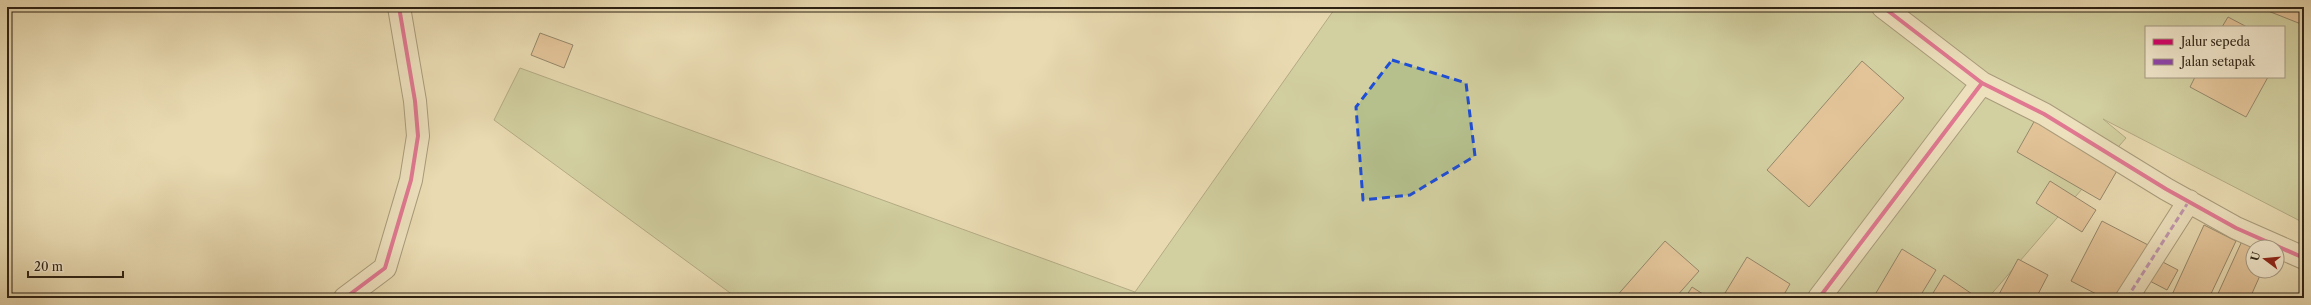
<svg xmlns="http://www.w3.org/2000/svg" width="2311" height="305" font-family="'Libre Caslon Text',serif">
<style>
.green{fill:#b5c08d;stroke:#727150;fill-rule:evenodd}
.building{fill:#dca97d;stroke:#2e2214}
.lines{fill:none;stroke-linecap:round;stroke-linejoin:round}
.minor-casing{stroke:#5d503b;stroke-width:24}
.minor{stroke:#f1e7cc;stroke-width:22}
.quiet{stroke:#8e44ad;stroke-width:3;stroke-dasharray:6 3;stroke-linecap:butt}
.cycleway-casing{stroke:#f1e7cc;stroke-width:6}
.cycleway{stroke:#d6006c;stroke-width:4}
.marked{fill:none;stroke:#1d4ed8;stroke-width:3;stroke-dasharray:8 5;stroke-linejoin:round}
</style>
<rect width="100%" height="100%" fill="#e9dab1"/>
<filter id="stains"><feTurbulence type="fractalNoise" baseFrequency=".005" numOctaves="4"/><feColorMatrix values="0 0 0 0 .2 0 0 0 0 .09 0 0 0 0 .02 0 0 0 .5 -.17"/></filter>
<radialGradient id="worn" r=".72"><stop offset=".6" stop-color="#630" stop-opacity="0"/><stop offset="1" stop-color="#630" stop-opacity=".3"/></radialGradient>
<path class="green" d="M1336 7H2304V223L2103 119 2126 138 1988 298H737L494 120 520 68 1135 292ZM2146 27H2284V77H2146Z"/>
<path class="building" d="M2258 7H2304V16L2301 24Z
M2228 17 2247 27H2222Z
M540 33 573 45 564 68 531 55Z
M1862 61 1904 98 1809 207 1767 170Z
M2195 77H2268L2246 117 2190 87Z
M2035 120 2118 169 2100 200 2017 152Z
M2050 181 2096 210 2082 232 2036 203Z
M2102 221 2150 246 2123 298H2104L2071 281Z
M2204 225 2236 241 2209 298H2174L2171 297Z
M1665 241 1699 271 1675 298H1615Z
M2242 241 2253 247V271H2262L2250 298H2216Z
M1902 249 1936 270 1919 298H1873Z
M1747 257 1790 284 1782 298H1722Z
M2018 259 2048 275 2036 298H1997Z
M2157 259 2178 270 2167 290 2146 279Z
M1944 275 1978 298H1930Z
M1692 287 1709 298H1685Z"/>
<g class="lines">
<g class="minor-casing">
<path id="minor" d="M1883 7 1982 83 2044 114 2166 189 2236 228 2304 258
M345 298 385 268 411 180 418 136 415 101 399 7
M1819 298 1982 83
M2127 298 2189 201"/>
</g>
<use href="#minor" class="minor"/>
<path class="quiet" d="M2127 298 2189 201"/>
<g class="cycleway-casing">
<path id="cycleway" d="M1883 7 1982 83 2044 114 2166 189 2236 228 2304 258
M345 298 385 268 411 180 418 136 415 101 399 7
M1819 298 1982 83"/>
</g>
<use href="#cycleway" class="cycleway"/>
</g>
<path d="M0 0H2311V305H0ZM1392 60 1466 83 1475 156 1410 195 1363 200 1356 107Z" fill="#e9dab1" fill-opacity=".55" fill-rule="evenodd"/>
<path class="marked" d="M1392 60 1466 83 1475 156 1410 195 1363 200 1356 107Z"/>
<rect width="2311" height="305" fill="none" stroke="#e9dab1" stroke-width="24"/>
<rect x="8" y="8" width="2295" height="289" fill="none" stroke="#2e2214" stroke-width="2"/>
<rect x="12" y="12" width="2287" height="281" fill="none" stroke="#2e2214"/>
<rect x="2145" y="26" width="140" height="52" fill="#f1e7cc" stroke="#a39882"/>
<rect x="2153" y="39" width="20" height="6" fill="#d6006c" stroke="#a39882"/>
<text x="2181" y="46" font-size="12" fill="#2e2214">Jalur sepeda</text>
<rect x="2153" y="59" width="20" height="6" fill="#8e44ad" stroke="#a39882"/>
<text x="2181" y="66" font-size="12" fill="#2e2214">Jalan setapak</text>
<g transform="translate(2265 259) rotate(286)"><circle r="19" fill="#f1e7cc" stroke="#a39882"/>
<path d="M0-3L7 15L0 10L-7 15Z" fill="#8f2418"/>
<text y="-6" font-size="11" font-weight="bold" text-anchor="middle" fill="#2e2214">U</text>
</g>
<path d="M28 271v6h95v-6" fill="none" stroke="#2e2214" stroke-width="2"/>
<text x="34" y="271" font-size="12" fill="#2e2214" stroke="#f1e7cc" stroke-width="3" paint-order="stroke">20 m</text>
<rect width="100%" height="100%" filter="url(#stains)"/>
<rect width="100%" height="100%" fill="url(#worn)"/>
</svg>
